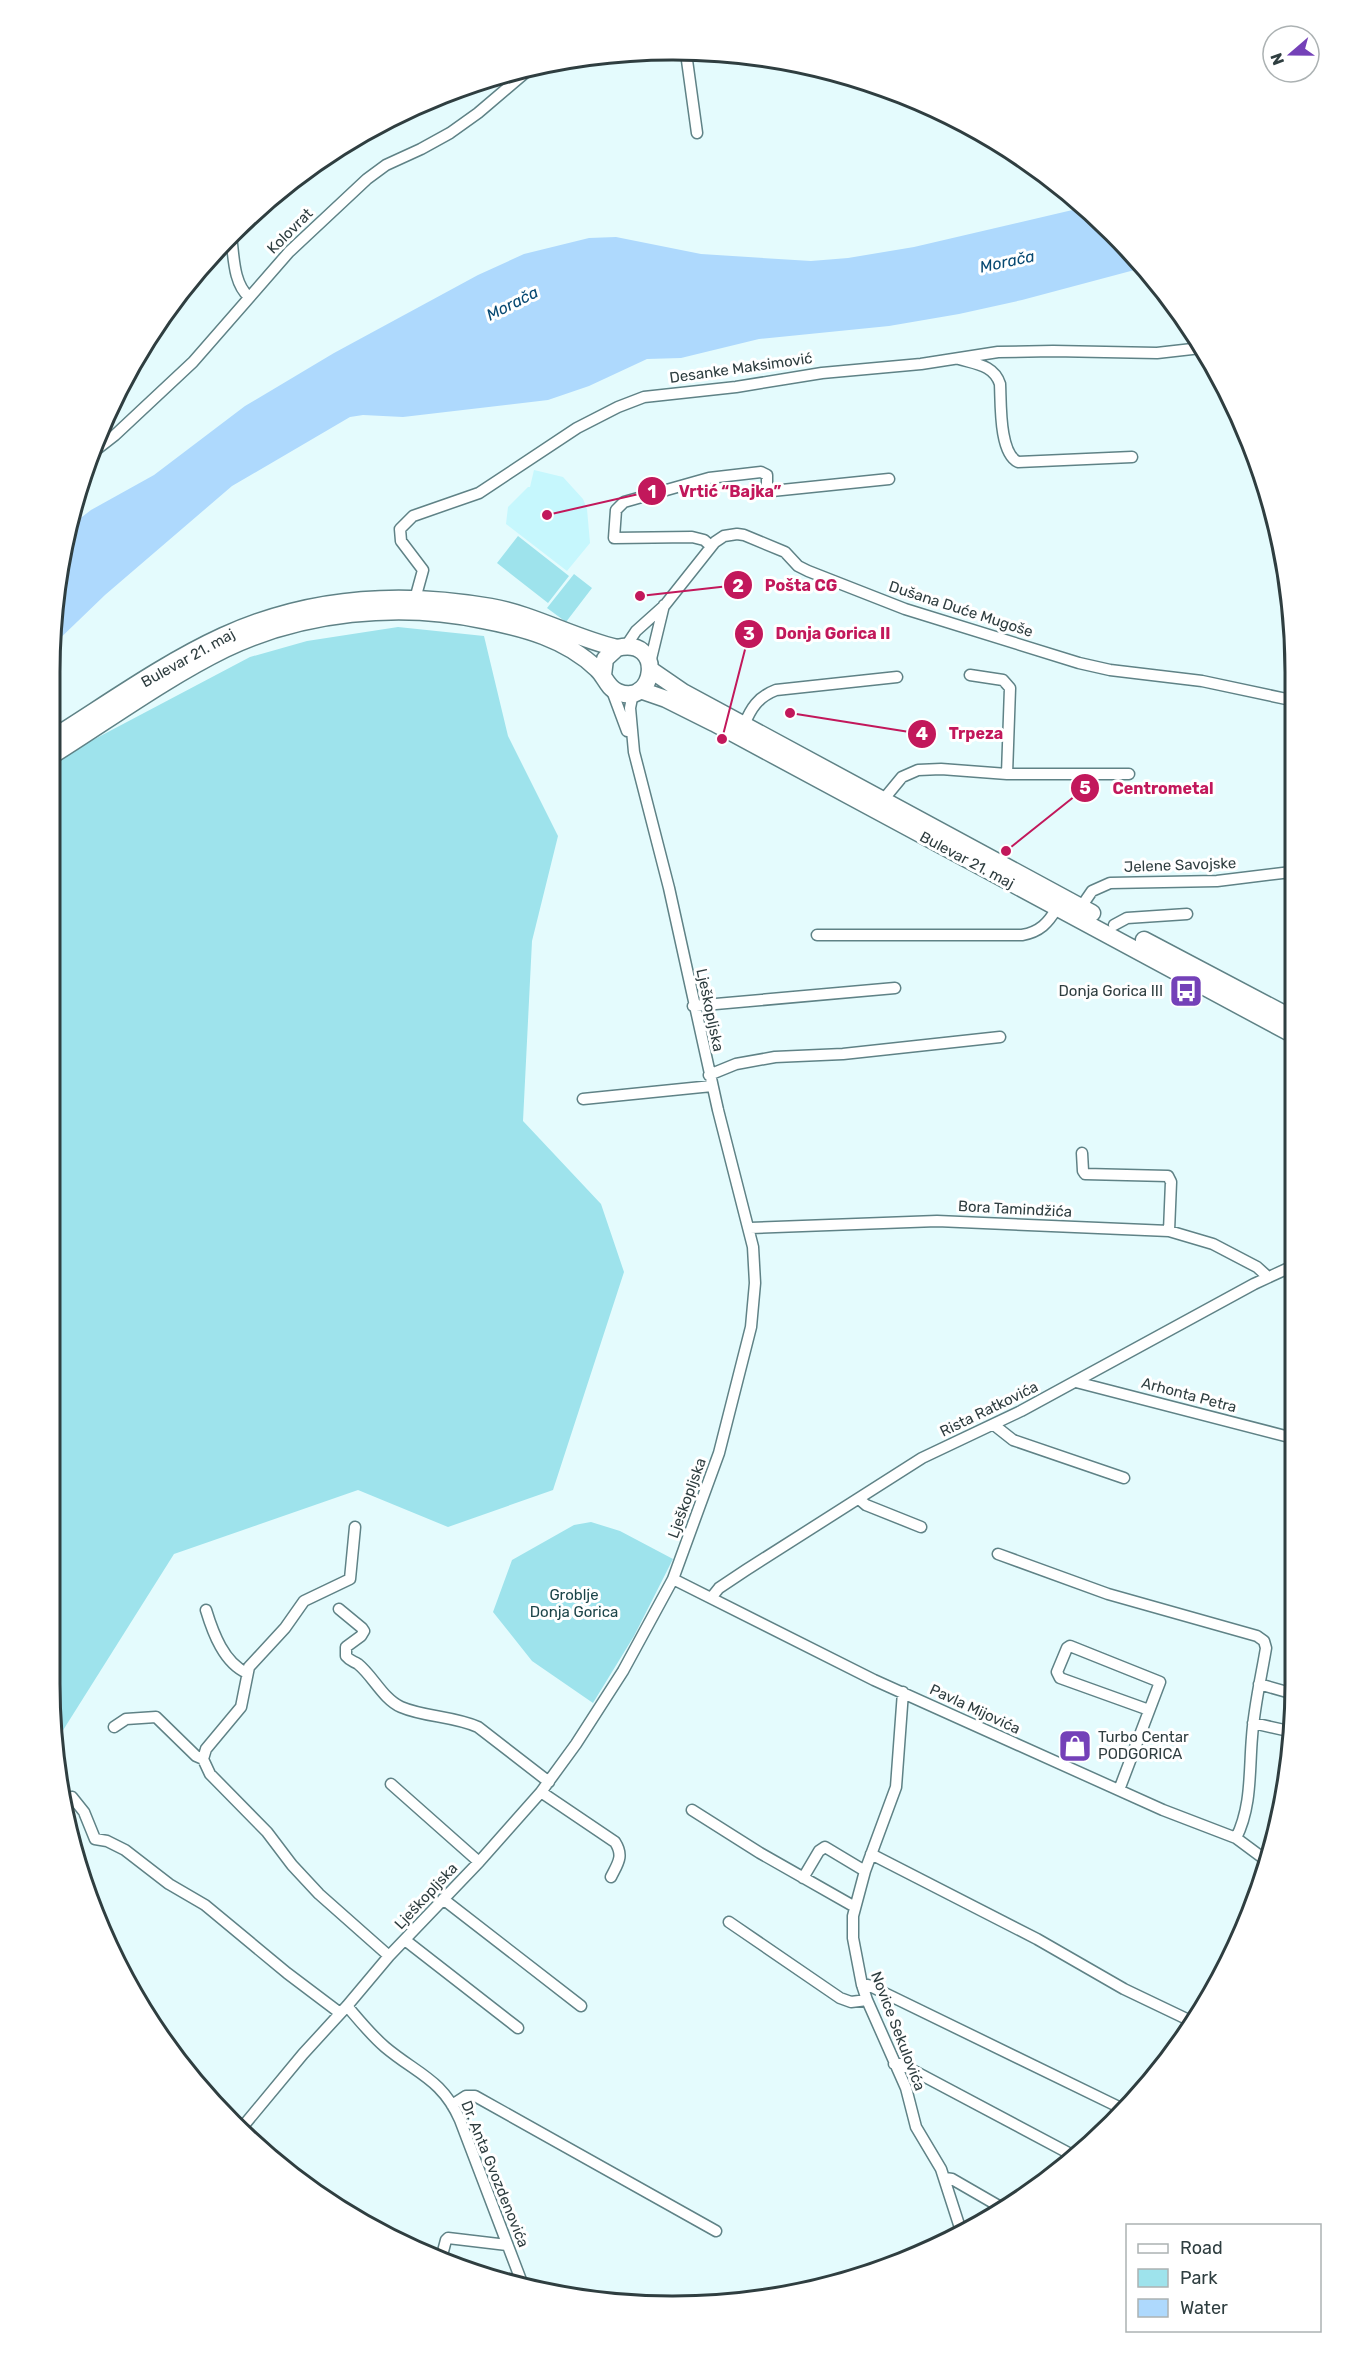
<svg xmlns="http://www.w3.org/2000/svg" width="1345" height="2356" font-family="Rubik,sans-serif">
<style>
.built{fill:#c6f7fd}
.green{fill:#9ee3ec}
.water{fill:#aed9fd}
.lines{fill:none;stroke-linecap:round;stroke-linejoin:round}
.street-casing{stroke:#5f8286;stroke-width:13}
.primary-casing{stroke:#5f8286;stroke-width:19}
.street{stroke:#fff;stroke-width:10}
.primary{stroke:#fff;stroke-width:16}
.labels{text-anchor:middle;stroke-width:6;stroke-linejoin:round;paint-order:stroke}
.street-label{font-size:15px;fill:#2f3e40;stroke:#fff}
.poi-label{font-size:15px;fill:#2f3e40;stroke:#fff;text-anchor:end}
.park-label{font-size:15px;fill:#1c4549;stroke:#fff}
.water-label{font-size:16px;font-style:italic;fill:#074972;stroke:#fff}
.rim{fill:none;stroke:#2f3e40;stroke-width:3}
.leader{fill:none;stroke:#c2185b;stroke-width:2}
.callout-dot{fill:#c2185b;stroke:#fff;stroke-width:2}
.mark-label{font-size:18px;text-anchor:middle;font-weight:bold;fill:#fff}
.callout-label{font-size:16px;text-anchor:middle;font-weight:bold;fill:#c2185b;stroke:#fff;stroke-width:6;stroke-linejoin:round;paint-order:stroke}
</style>
<rect width="100%" height="100%" fill="#e4fbfd"/>
<path class="built" d="M534 470 563 477 583 499 587 509 590 543 567 571 506 524 508 507 528 487H530Z"/>
<path class="green" d="M518 536 569 576 548 603 497 563Z
M574 574 592 588 566 622 547 608Z
M398 627 484 636 508 736 558 836 532 941 523 1121 601 1204 624 1272 553 1490 448 1527 358 1490 174 1554 55 1743 51 766 89 742 250 657 307 641Z
M591 1522 620 1531 673 1559 634 1636 593 1703 532 1661 493 1612 512 1560 574 1525Z"/>
<path class="water" d="M1081 208 1113 232 1142 268 1022 300 959 314 889 326 759 339 681 358 647 359 589 386 548 400 403 417 363 415 350 417 232 486 105 595 51 647V632L69 527 91 510 154 475 245 406 334 353 478 275 524 254 589 238 616 237 701 254 811 261 848 258 914 247Z"/>
<g class="lines">
<g class="street-casing">
<path id="street" d="M686 53 697 133
M231 236C234 256 233 283 249 297
M959 359C976 364 994 365 1000 384 1001 403 999 453 1018 462L1132 457
M97 449 115 435 193 362 289 252 367 179 386 165 421 149 450 133 478 113 532 67
M711 546 704 540 692 537 614 538 616 510 624 502 709 478 761 472 767 475V487L772 491 889 479
M415 599 423 570 401 541 400 529 413 516 479 493 577 428 618 407 644 397 736 387 822 373 921 364 998 352 1053 351 1157 353 1201 348
M626 646 636 631 665 605 715 542 724 536 737 534 744 535 785 552 798 566 808 571 905 609 1079 663 1110 670 1202 681 1291 700
M650 663 664 605
M970 675 1003 680 1010 688 1007 774
M611 688 627 731
M744 725C751 708 758 697 776 690L897 677
M883 800 902 777 918 770 941 769 1007 774H1129
M1081 907 1092 891 1110 883 1217 881 1291 872
M1114 925 1127 918 1187 914
M817 935H1022C1040 932 1048 923 1057 908
M693 1006 895 988
M709 1075 736 1064 775 1057 843 1054 1000 1037
M583 1099 712 1086
M1082 1153 1083 1171 1085 1174 1168 1176 1171 1182 1169 1231
M750 1228 937 1221 1169 1231 1213 1244 1257 1267 1268 1277
M1076 1382 1293 1438
M994 1425 1013 1440 1124 1478
M859 1499 866 1505 921 1527
M355 1527 350 1579 304 1601 285 1628 249 1667 241 1707 206 1749 203 1759 210 1774 267 1832 292 1865 319 1894 389 1956
M998 1554 1108 1594 1257 1636 1264 1641 1266 1648C1261 1678 1254 1707 1252 1737 1249 1771 1252 1806 1236 1838
M673 1579 874 1680 1163 1810 1236 1838 1267 1861
M711 1598 719 1588 746 1570 922 1458 1021 1411 1254 1284 1293 1266
M339 1609 362 1628 364 1631 361 1636 346 1647V1656C350 1661 353 1661 358 1664 373 1676 383 1699 401 1707 424 1717 453 1716 478 1727L549 1782
M206 1610C213 1633 224 1663 247 1673
M1259 1684 1294 1694
M903 1692 896 1787 865 1871 853 1916V1938L862 1985 867 2000 906 2088 916 2127 941 2169 962 2234
M1253 1723 1293 1732
M114 1727 126 1719 156 1717 196 1756 203 1759
M391 1784 479 1862
M1119 1790 1160 1682 1070 1646 1067 1648 1057 1672 1060 1678 1149 1710
M541 1792 615 1842C624 1856 618 1863 611 1877
M72 1797 84 1812 95 1839 107 1841 125 1850 169 1884 205 1905 287 1973 340 2013
M692 1810 760 1853 855 1907
M871 1854 1037 1939 1124 1989 1193 2022
M803 1878 819 1851 825 1847 865 1871
M443 1899 581 2006
M729 1922 840 1998 851 2002 867 2000
M405 1940 518 2028
M862 1985H868L1125 2110
M347 2006C359 2020 371 2035 385 2047 417 2074 442 2079 460 2120L524 2288
M894 2064H901L1076 2157
M452 2105 466 2096H475L716 2231
M240 2130 303 2054 347 2006 389 1956 479 1862 541 1792 576 1744 623 1671 673 1579 719 1453 751 1327 755 1283 753 1247 718 1110 669 888 634 752 630 708 633 693
M945 2178 952 2179 1004 2209
M441 2259 446 2240 448 2238 507 2245"/>
</g>
<g class="primary-casing">
<path id="primary" d="M651 670 683 692 1092 913
M640 690 666 699 714 723 1292 1034
M51 739C107 704 164 663 223 636 308 597 400 591 491 607 535 615 574 638 617 648
M51 756C107 721 166 678 225 649 302 612 399 602 482 620 524 628 566 639 597 669 605 676 607 688 618 692 655 708 666 636 617 648L605 659 603 675
M1144 940 1292 1018"/>
</g>
<use href="#street" class="street"/>
<use href="#primary" class="primary"/>
</g>
<defs>
<g id="bus-square" transform="scale(1.725)"><rect x="-9" y="-9" width="18" height="18" rx="4" fill="#7441b8" stroke="#fff"/><path d="M-5-6H5V4H4V6H2V4H-2V6H-4V4H-5ZM-3.5-4V0h7V-4ZM-3.5 1.2v1.5H-2V1.2ZM2 1.2v1.5H3.5V1.2Z" fill="#fff"/></g>
<g id="shop-square" transform="scale(1.725)"><rect x="-9" y="-9" width="18" height="18" rx="4" fill="#7441b8" stroke="#fff"/><path d="M-5-2.5h2.3a2.7 3.5 0 0 1 5.4 0H5L5.5 6h-11ZM-1.5-2.5h3a1.5 2.3 0 0 0-3 0Z" fill="#fff"/></g>
</defs>
<g fill-rule="evenodd">
<use href="#bus-square" x="1186" y="991"/>
<use href="#shop-square" x="1075" y="1746"/>
</g>
<g class="labels">
<g class="street-label">
<text transform="translate(290 231) rotate(-45)" y="5">Kolovrat</text>
<text transform="translate(741 368) rotate(-8)" y="5">Desanke Maksimović</text>
<text transform="translate(961 609) rotate(18)" y="5">Dušana Duće Mugoše</text>
<text transform="translate(188 658) rotate(-29)" y="5">Bulevar 21. maj</text>
<text transform="translate(967 860) rotate(28)" y="5">Bulevar 21. maj</text>
<text transform="translate(1180 865) rotate(-2)" y="5">Jelene Savojske</text>
<text transform="translate(710 1010) rotate(78)" y="5">Lješkopljska</text>
<text transform="translate(1015 1209) rotate(3)" y="5">Bora Tamindžića</text>
<text transform="translate(1189 1395) rotate(15)" y="5">Arhonta Petra</text>
<text transform="translate(989 1409) rotate(-26)" y="5">Rista Ratkovića</text>
<text transform="translate(687 1498) rotate(-70)" y="5">Lješkopljska</text>
<text transform="translate(975 1709) rotate(25)" y="5">Pavla Mijovića</text>
<text transform="translate(426 1896) rotate(-47)" y="5">Lješkopljska</text>
<text transform="translate(898 2031) rotate(69)" y="5">Novice Sekulovića</text>
<text transform="translate(495 2174) rotate(68)" y="5">Dr. Anta Gvozdenovića</text>
</g>
<g class="poi-label">
<text x="1163" y="996">Donja Gorica III</text>
<text x="1098" y="1742" text-anchor="start">Turbo Centar<tspan x="1098" dy="17">PODGORICA</tspan></text>
</g>
<g class="park-label">
<text x="574" y="1600">Groblje<tspan x="574" dy="17">Donja Gorica</tspan></text>
</g>
<g class="water-label">
<text transform="translate(1007 261) rotate(-12)" y="6">Morača</text>
<text transform="translate(512 303) rotate(-27)" y="6">Morača</text>
</g>
</g>
<path d="M0 0H1345V2356H0ZM672 60H673A612 612 0 0 1 1285 672V1684A612 612 0 0 1 673 2296H672A612 612 0 0 1 60 1684V672A612 612 0 0 1 672 60Z" fill="#fff" fill-rule="evenodd"/>
<path class="rim" d="M672 60H673A612 612 0 0 1 1285 672V1684A612 612 0 0 1 673 2296H672A612 612 0 0 1 60 1684V672A612 612 0 0 1 672 60Z"/>
<path class="leader" d="M547 515L652 491M640 596L738 585M722 739L749 634M790 713L922 734M1006 851L1085 788"/>
<g class="callout-dot">
<circle cx="547" cy="515" r="6"/>
<circle cx="640" cy="596" r="6"/>
<circle cx="722" cy="739" r="6"/>
<circle cx="790" cy="713" r="6"/>
<circle cx="1006" cy="851" r="6"/>
<circle cx="652" cy="491" r="15"/>
<circle cx="738" cy="585" r="15"/>
<circle cx="749" cy="634" r="15"/>
<circle cx="922" cy="734" r="15"/>
<circle cx="1085" cy="788" r="15"/>
</g>
<g class="mark-label">
<text x="652" y="498">1</text>
<text x="738" y="592">2</text>
<text x="749" y="640">3</text>
<text x="922" y="740">4</text>
<text x="1085" y="794">5</text>
</g>
<g class="callout-label">
<text x="730" y="497">Vrtić “Bajka”</text>
<text x="801" y="591">Pošta CG</text>
<text x="833" y="639">Donja Gorica II</text>
<text x="976" y="739">Trpeza</text>
<text x="1163" y="794">Centrometal</text>
</g>
<rect x="1126" y="2224" width="195" height="108" fill="#ffffff" stroke="#acb2b3" stroke-width="1.5"/>
<rect x="1138" y="2244" width="30" height="9" fill="#ffffff" stroke="#acb2b3" stroke-width="1.5"/>
<text x="1180" y="2254" font-size="18" fill="#2f3e40">Road</text>
<rect x="1138" y="2269" width="30" height="18" fill="#9ee3ec" stroke="#acb2b3" stroke-width="1.5"/>
<text x="1180" y="2284" font-size="18" fill="#2f3e40">Park</text>
<rect x="1138" y="2299" width="30" height="18" fill="#aed9fd" stroke="#acb2b3" stroke-width="1.5"/>
<text x="1180" y="2314" font-size="18" fill="#2f3e40">Water</text>
<g transform="translate(1291 54) rotate(250)"><circle r="28" fill="#ffffff" stroke="#acb2b3" stroke-width="1.5"/>
<path d="M0-4.5L10 22L0 15L-10 22Z" fill="#7441b8"/>
<text y="-9" font-size="16" font-weight="bold" text-anchor="middle" fill="#2f3e40">N</text>
</g>
</svg>
